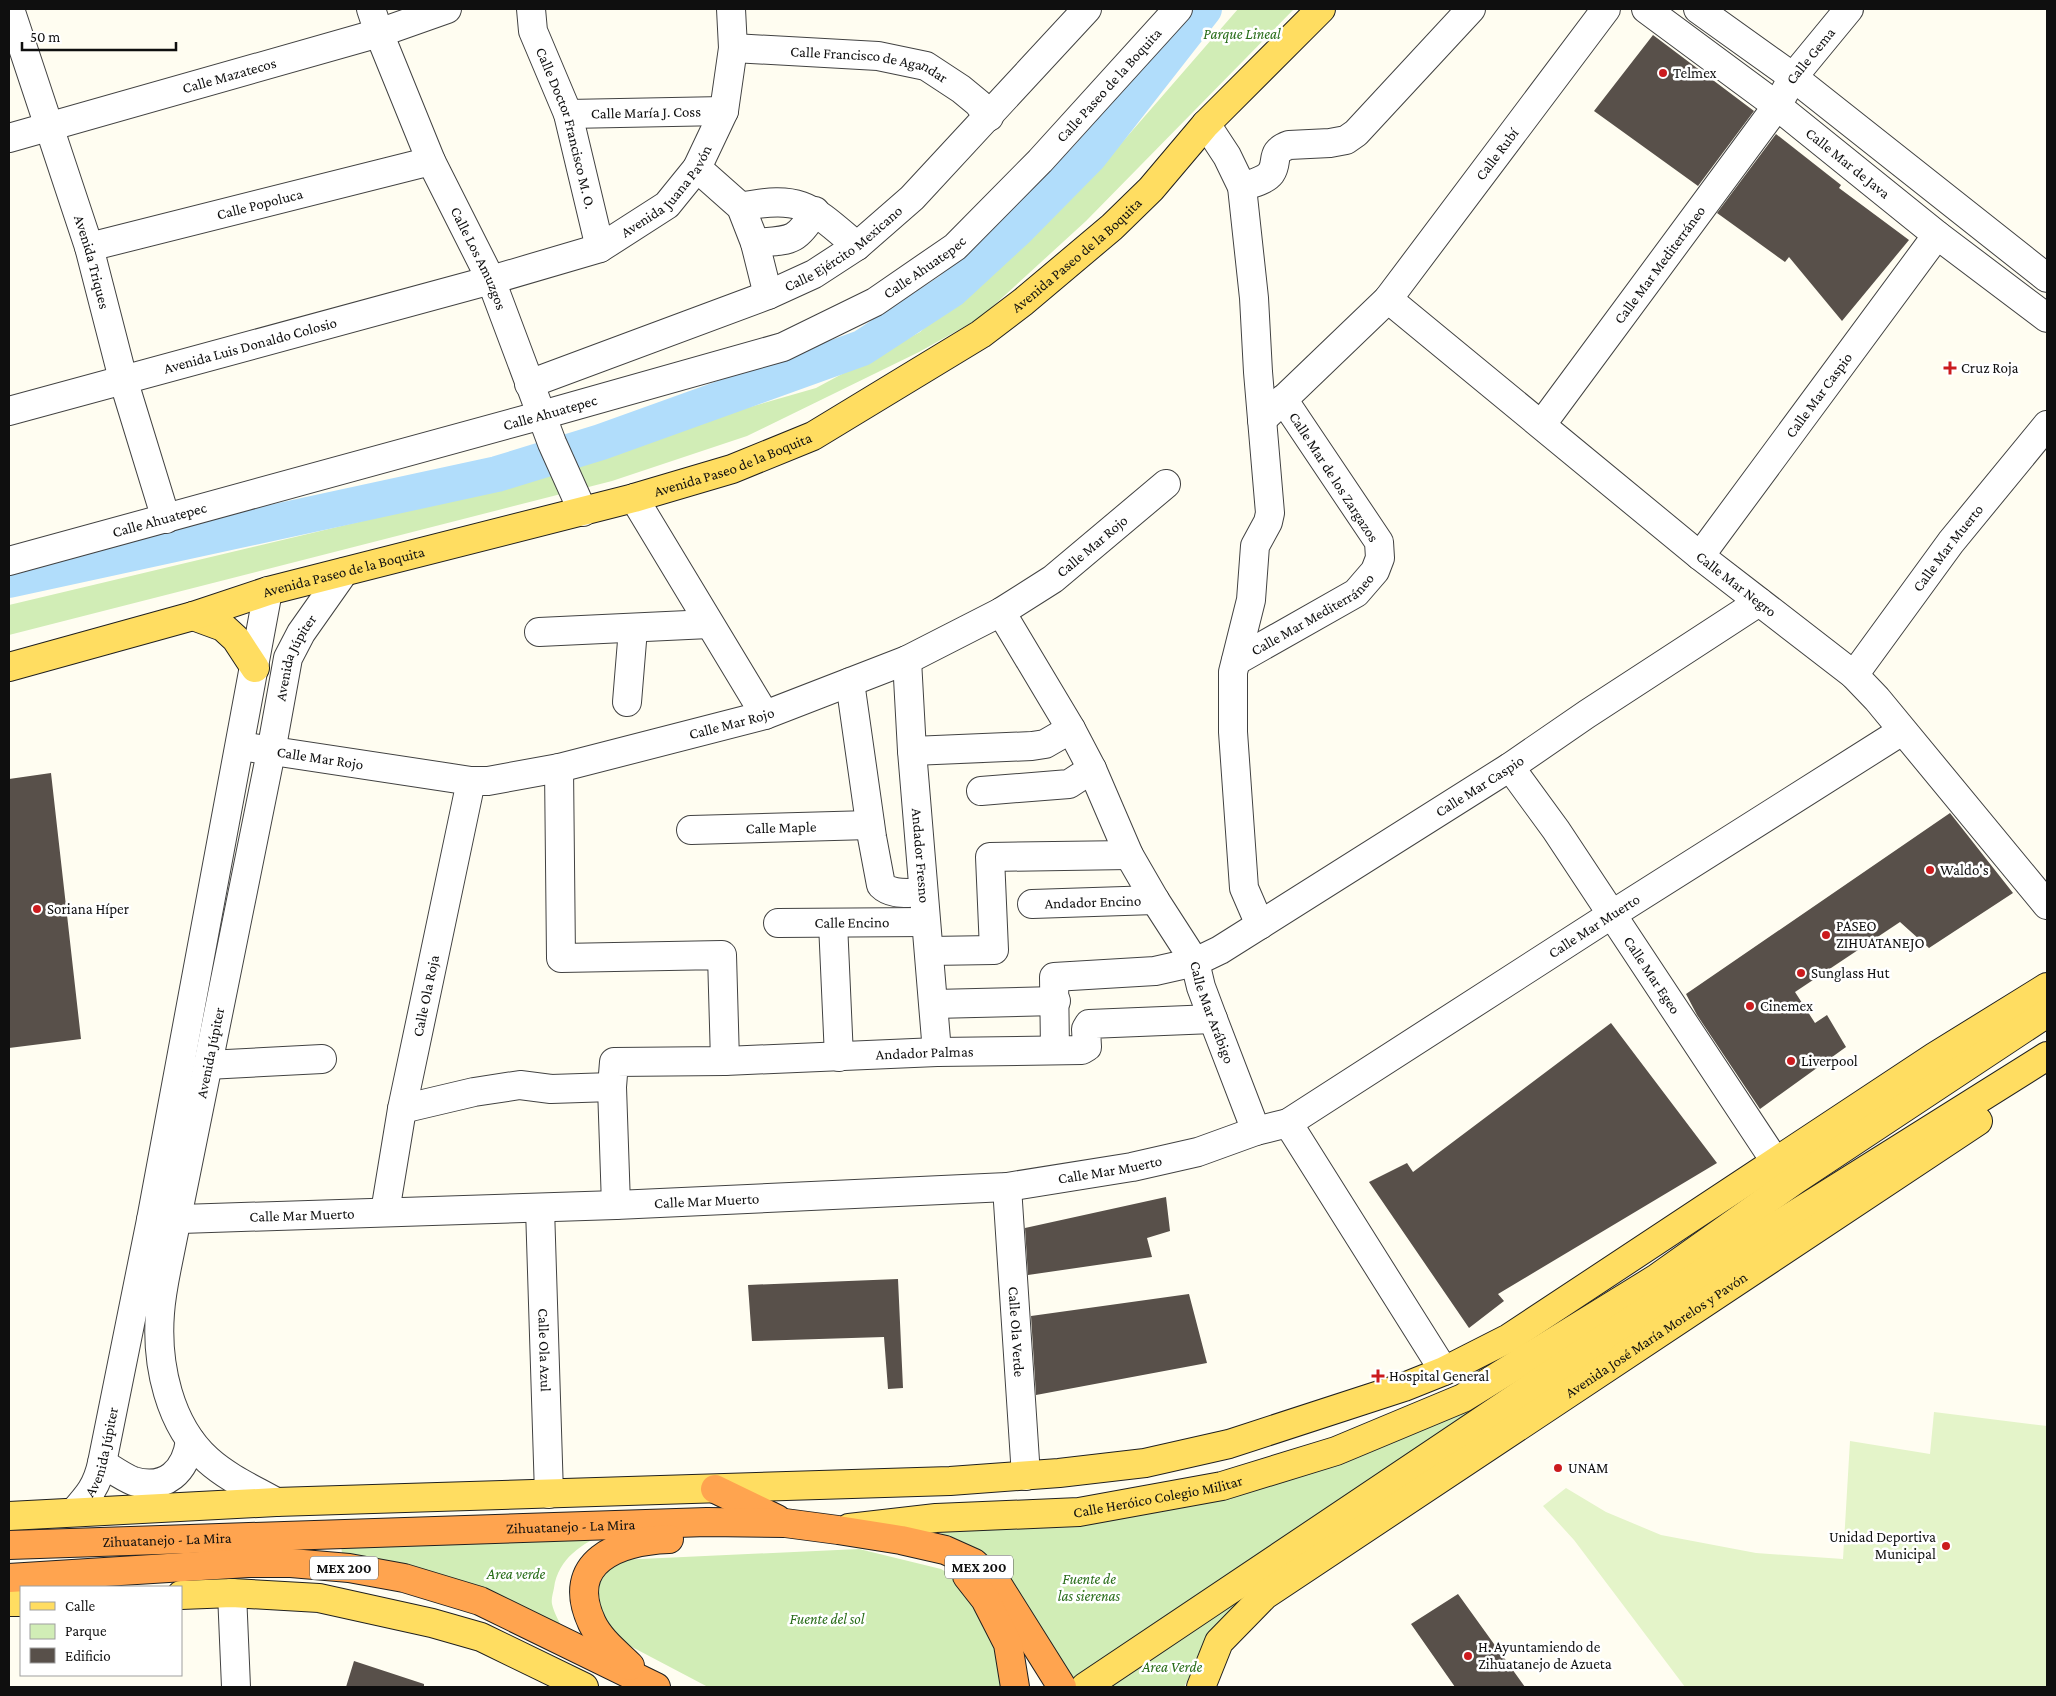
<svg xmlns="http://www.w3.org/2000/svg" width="2056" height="1696" font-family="'Crimson Pro',serif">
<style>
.green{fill:#d1edb6}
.pitch{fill:#e4f4c9}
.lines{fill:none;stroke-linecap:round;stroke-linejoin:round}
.river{stroke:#b1ddfb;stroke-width:36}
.building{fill:#58504a}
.minor-casing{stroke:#424242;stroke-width:30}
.major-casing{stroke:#202020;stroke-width:30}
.highway-casing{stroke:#202020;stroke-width:30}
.minor{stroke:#fff;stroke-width:28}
.major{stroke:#ffdd61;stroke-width:28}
.highway{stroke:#ffa44f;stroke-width:28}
.poi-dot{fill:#cb1b1e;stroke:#fff;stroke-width:2}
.labels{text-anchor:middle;stroke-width:5;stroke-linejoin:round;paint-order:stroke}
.shield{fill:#fff;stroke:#575757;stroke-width:1}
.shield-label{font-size:14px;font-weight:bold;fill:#0f0f0f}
.park-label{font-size:15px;font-style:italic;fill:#286d19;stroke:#fff}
.street-label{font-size:15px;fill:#0f0f0f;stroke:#fff}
.poi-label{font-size:15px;fill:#0f0f0f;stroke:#fff;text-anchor:start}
</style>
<rect width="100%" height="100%" fill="#fffdf1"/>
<path class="green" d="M1238 9H1294L1086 221 980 318 919 352 747 436 612 481 9 635V605L451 500 604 449 816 388 920 332 1007 254 1105 162Z
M1475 1398 1481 1406 1070 1682 976 1555 926 1524 1051 1525Z
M608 1532C583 1543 558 1558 554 1588 553 1593 551 1599 552 1604 554 1613 560 1623 564 1632L343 1564 341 1544Z
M859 1549 941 1569 966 1584 980 1599 1009 1687H708L613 1637 594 1620 596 1573 619 1560Z
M1245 1592 1248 1597 1203 1650 1184 1687H1107Z"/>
<path class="pitch" d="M1934 1412 2047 1426V1687H1685L1574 1540 1543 1506 1566 1488 1606 1512 1661 1535 1756 1553 1843 1559 1850 1441 1930 1454Z"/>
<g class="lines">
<path class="river" d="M9 580 497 474 601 442 862 348 951 290 1016 230 1090 155 1204 9"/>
</g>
<path class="building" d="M1653 35 1754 111 1698 186 1594 111Z
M1776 134 1841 185 1839 188 1909 240 1842 321 1789 257 1785 262 1717 213Z
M51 773 81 1039 9 1048V779Z
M1950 813 2013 893 1929 948 1900 922 1795 992 1815 1023 1827 1015 1846 1047 1760 1109 1697 1015 1686 994Z
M1611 1023 1717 1163 1498 1294 1504 1301 1469 1328 1369 1182 1407 1163 1413 1172Z
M1166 1197 1170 1231 1147 1238 1152 1257 1028 1275 1025 1228Z
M898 1279 903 1388 888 1389 884 1337 752 1341 748 1285Z
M1189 1294 1207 1363 1036 1395 1031 1316Z
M1458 1594 1525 1687H1455L1411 1624Z
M354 1661 424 1684V1687H346Z"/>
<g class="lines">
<g class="minor-casing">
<g id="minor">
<path id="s1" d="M10 9 89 247 123 379 166 519"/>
<path id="s2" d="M371 9 379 33 431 161 491 280 552 443 583 512"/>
<path id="s3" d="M531 9 533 31 568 114 600 248"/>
<path id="s4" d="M1646 9 1777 106 1937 235 2047 318"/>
<path d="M1698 9 1793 77 2047 278"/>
<path id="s5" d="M733 48 878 56 926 66 961 89 978 103 989 117"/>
<path id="s6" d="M568 114 724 111"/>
<path d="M1206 124 1227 156 1242 187 1254 298 1258 372 1270 513 1268 522 1255 546 1251 600 1233 672V732L1244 888 1260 925"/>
<path id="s7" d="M9 138 379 33 447 9"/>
<path d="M697 168 741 207 755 243 768 295"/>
<path d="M1242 187C1250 184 1265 181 1271 173 1279 161 1269 152 1289 145L1330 143 1346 140 1356 133 1471 9"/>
<path d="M741 207C802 194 812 208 857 246"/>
<path d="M755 243C790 240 796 243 815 211"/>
<path id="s8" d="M89 247 431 161"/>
<path id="s9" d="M1388 299 1700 556 1854 675 1877 699 2047 905"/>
<path id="s10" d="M529 384 768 295 814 274 857 246 912 198 1087 9"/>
<path id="s11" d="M9 411 491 280 600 248 667 205 697 168 724 111 733 48 731 9"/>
<path id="s12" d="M1262 420 1388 299 1606 9"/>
<path id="s13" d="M1542 424 1777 106 1793 77 1849 9"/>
<path d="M634 498 765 715"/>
<path id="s14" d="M1700 556 1937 235"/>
<path id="s15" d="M9 561 542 415 783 347 875 302 955 247 1040 161 1178 9"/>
<path id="s16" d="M1001 612 1071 729 1092 769 1129 855 1155 900 1195 962 1201 987 1213 1019 1256 1131 1288 1123 1444 1371"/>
<path d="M539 632 709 624"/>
<path id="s17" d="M907 660 912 751 937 1052"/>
<path id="s18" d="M1236 661 1356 593 1375 571 1380 558 1379 542 1283 399"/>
<path id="s19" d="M1854 675 1951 542 2047 425"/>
<path d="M850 682 872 837 881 885C892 896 909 892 923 893"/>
<path d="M627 702 633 629"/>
<path id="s20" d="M240 746 471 781H488L559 768 765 715 907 660 1001 612 1053 579 1166 484"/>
<path d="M912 751 1032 746 1045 744 1071 729"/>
<path id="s21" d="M1510 767 1556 830 1775 1161"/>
<path d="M559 768 561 958 722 955 725 1061"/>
<path d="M981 791 1069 784 1092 769"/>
<path id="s22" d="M691 830 870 825"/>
<path id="s23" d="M1032 904 1155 900"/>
<path id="s24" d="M778 923 925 922"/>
<path d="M833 923 839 1057"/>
<path d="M929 951 994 950 990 857 1129 855"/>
<path d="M934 1004 1056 1001"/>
<path id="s25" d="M1055 1050 1054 977 1155 971 1195 962 1220 950 1510 767 1587 714 1759 602"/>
<path d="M207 1065 322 1059"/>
<path d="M402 1109 474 1092 520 1085 551 1089 612 1087"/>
<path id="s26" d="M1288 1123 1611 915 1902 731"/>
<path id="s27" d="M1007 1187 1026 1476"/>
<path id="s28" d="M616 1205 612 1087 614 1062 725 1061 937 1052 1082 1050 1087 1047 1086 1029 1089 1024 1213 1019"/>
<path id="s29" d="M540 1208 549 1494"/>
<path id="s30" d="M385 1212 402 1109 471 781"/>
<path id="s31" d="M151 1220 616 1205 1007 1187 1132 1167 1198 1152 1256 1131"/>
<path d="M102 1463C112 1469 123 1477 133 1481 166 1491 186 1471 190 1440"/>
<path id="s32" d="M276 1502C253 1489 228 1478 208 1460 169 1425 156 1364 160 1313 161 1298 164 1282 167 1267L271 752 288 658 301 633 344 572"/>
<path id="s33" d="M74 1512C89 1495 97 1486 102 1463L151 1220 268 591"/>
<path d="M232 1593 236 1687"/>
</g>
</g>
<g class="major-casing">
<g id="major">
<path d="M193 616 223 627 236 639 255 668"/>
<path id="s34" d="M9 667 193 616 268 591 634 498 732 469 813 436 981 334 1023 302 1112 227 1151 189 1206 124 1321 9"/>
<path d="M9 1516 276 1502 950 1481 1059 1473 1145 1463 1229 1444 1404 1387 1444 1371 1509 1338 1934 1057 2047 987"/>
<path id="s35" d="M849 1528 936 1518 1079 1512 1222 1486 1336 1451 1463 1398 1657 1278 1795 1180 2047 1013"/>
<path d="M181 1595 232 1593 319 1598 432 1623 481 1637 584 1687"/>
<path d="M9 1602H21"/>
<path d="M1085 1687 1711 1267 2047 1056"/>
<path id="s36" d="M1201 1687 1219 1642 1265 1595 1978 1121"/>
</g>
</g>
<g class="highway-casing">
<g id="highway">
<path d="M715 1489 777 1519"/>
<path id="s37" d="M9 1545 707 1522 785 1523 838 1530 901 1540 945 1550 974 1563 998 1585 1062 1687"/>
<path d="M967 1576 985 1599 1008 1644 1015 1687"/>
<path d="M9 1578 248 1563H291L349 1568 404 1578 480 1601 656 1687"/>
<path d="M630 1666C617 1653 600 1640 592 1623 563 1561 619 1541 669 1539"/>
</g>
</g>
<use href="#minor" class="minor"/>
<use href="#major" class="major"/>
<use href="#highway" class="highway"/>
</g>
<g class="poi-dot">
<circle cx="1663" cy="73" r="5"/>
<path d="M1947.5 360.5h5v5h5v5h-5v5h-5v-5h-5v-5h5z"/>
<circle cx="1930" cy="870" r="5"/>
<circle cx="37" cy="909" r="5"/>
<circle cx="1826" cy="935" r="5"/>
<circle cx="1801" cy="973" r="5"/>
<circle cx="1750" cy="1006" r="5"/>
<circle cx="1791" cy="1061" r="5"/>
<path d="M1375.5 1368.5h5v5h5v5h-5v5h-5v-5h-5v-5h5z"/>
<circle cx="1558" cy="1468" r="5"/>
<circle cx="1946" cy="1546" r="5"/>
<circle cx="1468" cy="1656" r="5"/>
</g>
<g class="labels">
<g class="shield">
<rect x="945" y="1555.5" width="68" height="23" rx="4"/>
<rect x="310" y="1556.5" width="68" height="23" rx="4"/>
</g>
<g class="shield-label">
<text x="979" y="1572">MEX 200</text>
<text x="344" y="1573">MEX 200</text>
</g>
<g class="park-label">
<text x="1242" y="39">Parque Lineal</text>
<text x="516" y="1579">Area verde</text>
<text x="1089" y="1584">Fuente de<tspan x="1089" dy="17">las sierenas</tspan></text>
<text x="827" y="1624">Fuente del sol</text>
<text x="1172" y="1672">Area Verde</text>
</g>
<g class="street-label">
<text dy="5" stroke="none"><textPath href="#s13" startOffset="456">Calle Gema</textPath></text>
<text dy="5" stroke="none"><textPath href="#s5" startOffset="138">Calle Francisco de Agandar</textPath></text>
<text dy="5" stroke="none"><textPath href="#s7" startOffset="229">Calle Mazatecos</textPath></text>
<text dy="5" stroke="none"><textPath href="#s15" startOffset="1226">Calle Paseo de la Boquita</textPath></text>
<text dy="5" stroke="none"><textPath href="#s6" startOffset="78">Calle María J. Coss</textPath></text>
<text dy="5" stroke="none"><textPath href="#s3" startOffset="125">Calle Doctor Francisco M. O.</textPath></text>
<text dy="5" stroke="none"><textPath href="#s12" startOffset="356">Calle Rubí</textPath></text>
<text dy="5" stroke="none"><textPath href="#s4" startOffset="254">Calle Mar de Java</textPath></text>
<text dy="5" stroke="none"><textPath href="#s11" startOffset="702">Avenida Juana Pavón</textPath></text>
<text dy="5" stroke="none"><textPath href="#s8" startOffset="176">Calle Popoluca</textPath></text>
<text dy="5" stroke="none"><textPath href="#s10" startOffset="344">Calle Ejército Mexicano</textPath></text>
<text dy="5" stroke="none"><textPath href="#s34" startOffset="1158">Avenida Paseo de la Boquita</textPath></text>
<text dy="5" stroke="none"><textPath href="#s2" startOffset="272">Calle Los Amuzgos</textPath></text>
<text dy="5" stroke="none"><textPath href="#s1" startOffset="266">Avenida Triques</textPath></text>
<text dy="5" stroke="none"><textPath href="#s13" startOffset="198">Calle Mar Mediterráneo</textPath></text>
<text dy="5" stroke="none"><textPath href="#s15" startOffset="966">Calle Ahuatepec</textPath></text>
<text dy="5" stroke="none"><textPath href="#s11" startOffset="250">Avenida Luis Donaldo Colosio</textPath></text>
<text dy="5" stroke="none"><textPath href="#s14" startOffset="200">Calle Mar Caspio</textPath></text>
<text dy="5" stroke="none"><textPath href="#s15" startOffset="561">Calle Ahuatepec</textPath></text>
<text dy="5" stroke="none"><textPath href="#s34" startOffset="752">Avenida Paseo de la Boquita</textPath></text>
<text transform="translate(1334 477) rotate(57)" y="5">Calle Mar de los Zargazos</text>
<text dy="5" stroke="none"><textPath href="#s15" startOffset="156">Calle Ahuatepec</textPath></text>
<text dy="5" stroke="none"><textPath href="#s20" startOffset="906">Calle Mar Rojo</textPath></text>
<text dy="5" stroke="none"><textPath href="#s19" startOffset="158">Calle Mar Muerto</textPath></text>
<text dy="5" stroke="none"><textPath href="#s34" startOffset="348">Avenida Paseo de la Boquita</textPath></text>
<text dy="5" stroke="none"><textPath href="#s9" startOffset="450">Calle Mar Negro</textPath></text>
<text dy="5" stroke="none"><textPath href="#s18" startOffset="90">Calle Mar Mediterráneo</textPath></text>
<text dy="5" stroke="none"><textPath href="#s32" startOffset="910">Avenida Júpiter</textPath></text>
<text dy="5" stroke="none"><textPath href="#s20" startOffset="501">Calle Mar Rojo</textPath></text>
<text dy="5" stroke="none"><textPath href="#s20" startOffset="81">Calle Mar Rojo</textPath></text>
<text dy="5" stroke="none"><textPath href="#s25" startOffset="550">Calle Mar Caspio</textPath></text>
<text dy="5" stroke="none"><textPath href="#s22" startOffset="90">Calle Maple</textPath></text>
<text dy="5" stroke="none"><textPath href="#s17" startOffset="196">Andador Fresno</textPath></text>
<text dy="5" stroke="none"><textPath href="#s23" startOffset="61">Andador Encino</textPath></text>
<text dy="5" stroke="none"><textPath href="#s24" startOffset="74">Calle Encino</textPath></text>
<text dy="5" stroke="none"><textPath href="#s26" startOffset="364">Calle Mar Muerto</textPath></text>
<text dy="5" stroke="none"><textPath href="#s21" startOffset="252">Calle Mar Egeo</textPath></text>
<text dy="5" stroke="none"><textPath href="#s30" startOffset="220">Calle Ola Roja</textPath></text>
<text dy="5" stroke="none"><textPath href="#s16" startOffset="454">Calle Mar Arábigo</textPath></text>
<text dy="5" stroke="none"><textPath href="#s32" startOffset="505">Avenida Júpiter</textPath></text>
<text dy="5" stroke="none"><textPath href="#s28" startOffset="454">Andador Palmas</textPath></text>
<text dy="5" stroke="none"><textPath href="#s31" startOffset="961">Calle Mar Muerto</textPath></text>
<text dy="5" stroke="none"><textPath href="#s31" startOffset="556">Calle Mar Muerto</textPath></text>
<text dy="5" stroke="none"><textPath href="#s31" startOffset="151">Calle Mar Muerto</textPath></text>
<text dy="5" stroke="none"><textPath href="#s27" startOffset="145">Calle Ola Verde</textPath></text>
<text dy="5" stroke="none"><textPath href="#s36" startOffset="584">Avenida José María Morelos y Pavón</textPath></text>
<text dy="5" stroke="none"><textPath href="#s29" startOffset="142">Calle Ola Azul</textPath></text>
<text dy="5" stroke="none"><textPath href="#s33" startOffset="68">Avenida Júpiter</textPath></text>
<text dy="5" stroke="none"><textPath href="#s35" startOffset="311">Calle Heróico Colegio Militar</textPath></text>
<text dy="5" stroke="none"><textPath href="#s37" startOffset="562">Zihuatanejo - La Mira</textPath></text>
<text dy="5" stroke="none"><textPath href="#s37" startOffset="158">Zihuatanejo - La Mira</textPath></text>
</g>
<g class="poi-label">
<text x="1673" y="78">Telmex</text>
<text x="1961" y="373">Cruz Roja</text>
<text x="1940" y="875">Waldo's</text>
<text x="47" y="914">Soriana Híper</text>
<text x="1836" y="931">PASEO<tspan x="1836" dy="17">ZIHUATANEJO</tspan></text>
<text x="1811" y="978">Sunglass Hut</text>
<text x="1760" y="1011">Cinemex</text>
<text x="1801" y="1066">Liverpool</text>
<text x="1389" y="1381">Hospital General</text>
<text x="1568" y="1473">UNAM</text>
<text x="1936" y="1542" text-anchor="end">Unidad Deportiva<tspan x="1936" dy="17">Municipal</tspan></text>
<text x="1478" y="1652">H. Ayuntamiendo de<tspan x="1478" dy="17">Zihuatanejo de Azueta</tspan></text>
</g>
</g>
<rect width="2056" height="1696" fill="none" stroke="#0f0f0f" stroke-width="20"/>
<rect x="20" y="1586" width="162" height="90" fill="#ffffff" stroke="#9f9f9f"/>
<rect x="30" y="1602" width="25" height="8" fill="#ffdd61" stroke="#9f9f9f"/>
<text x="65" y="1611" font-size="15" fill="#0f0f0f">Calle</text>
<rect x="30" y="1624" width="25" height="15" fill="#d1edb6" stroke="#9f9f9f"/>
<text x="65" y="1636" font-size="15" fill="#0f0f0f">Parque</text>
<rect x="30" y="1648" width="25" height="15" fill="#58504a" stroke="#9f9f9f"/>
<text x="65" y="1661" font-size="15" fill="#0f0f0f">Edificio</text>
<path d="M22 42v8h154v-8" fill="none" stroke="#0f0f0f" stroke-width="2.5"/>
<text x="30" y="42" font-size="15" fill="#0f0f0f" stroke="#ffffff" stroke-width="4" paint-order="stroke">50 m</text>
</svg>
